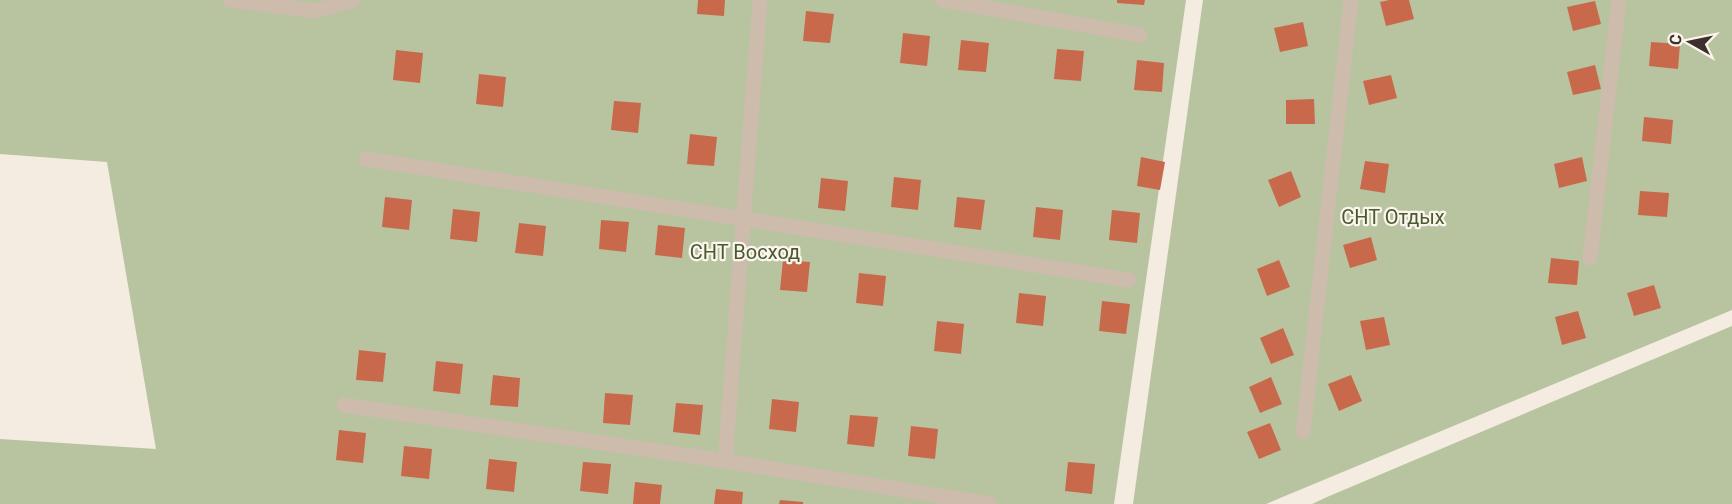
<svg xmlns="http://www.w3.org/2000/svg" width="1732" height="504" font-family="Roboto,sans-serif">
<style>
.green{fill:#b8c4a0}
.building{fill:#c8694b}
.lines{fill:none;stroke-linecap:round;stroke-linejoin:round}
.minor{stroke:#cdbbac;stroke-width:15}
.labels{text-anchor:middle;stroke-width:4.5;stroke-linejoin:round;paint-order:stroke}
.park-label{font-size:20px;fill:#4a5a2e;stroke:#fbf5ee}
</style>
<rect width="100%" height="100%" fill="#f4ebe1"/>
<path class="green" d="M0 0H1186L1114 504H0V439L156 449 107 162 0 154Z
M1203 0H1732V310L1266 504H1133Z
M1732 326V504H1312L1327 497Z"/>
<path class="building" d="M698 0H725L724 16 697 14Z
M1117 0H1145L1144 5 1117 3Z
M1389 0H1409L1414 19 1386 26 1380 2Z
M1595 1 1601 24 1573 31 1567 7Z
M806 11 834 14 830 43 803 41Z
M1303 22 1308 46 1280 52 1274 28Z
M903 33 930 36 927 66 900 63Z
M961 40 989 43 986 72 958 70Z
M1651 42 1680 44 1678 69 1649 66Z
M1057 49 1084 51 1081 81 1054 79Z
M396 50 423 53 420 83 393 80Z
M1137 60 1164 63 1162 92 1134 90Z
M1595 65 1601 89 1573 95 1567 72Z
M479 74 506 77 503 107 476 104Z
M1391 75 1397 98 1369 105 1363 81Z
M1314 99 1315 124H1286V100Z
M614 101 641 103 638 133 611 130Z
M1644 117 1673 120 1671 144 1642 141Z
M690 134 717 137 714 166 687 164Z
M1141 157 1165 162 1160 190 1137 186Z
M1582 157 1587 181 1559 188 1554 164Z
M1365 161 1389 164 1385 193 1360 189Z
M1291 171 1301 197 1279 207 1268 180Z
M894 177 921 180 918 210 891 207Z
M821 178 848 181 845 211 818 208Z
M1640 191 1669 193 1667 217 1638 215Z
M385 197 412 200 409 230 382 227Z
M957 197 985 200 981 230 954 227Z
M1036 207 1063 210 1060 240 1033 237Z
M453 209 480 212 477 242 450 239Z
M1112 210 1140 213 1137 243 1109 240Z
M601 220 629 222 626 252 599 249Z
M519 223 546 226 543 256 515 253Z
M658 225 685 228 682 258 655 255Z
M1371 237 1377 260 1350 268 1343 245Z
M1551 258 1579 261 1577 285 1548 283Z
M783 260 810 262 807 292 780 290Z
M1279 260 1290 287 1267 296 1257 269Z
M859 273 886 276 883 306 856 303Z
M1654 285 1661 308 1634 316 1627 293Z
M1019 293 1046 296 1043 326 1016 323Z
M1102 301 1130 304 1126 334 1099 331Z
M1578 311 1586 338 1562 345 1555 317Z
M1384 317 1390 345 1366 350 1360 321Z
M937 321 964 324 961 354 934 351Z
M1283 328 1294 355 1271 364 1260 338Z
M359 350 386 353 383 382 356 380Z
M436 361 463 364 460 394 433 391Z
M493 375 520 378 518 407 490 405Z
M1351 375 1362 401 1339 411 1328 384Z
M1271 377 1282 404 1260 413 1249 387Z
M605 393 633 395 630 425 603 423Z
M772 399 799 402 796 432 769 429Z
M676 403 703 405 700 435 673 432Z
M850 415 878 417 874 447 847 444Z
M1270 423 1281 450 1259 459 1247 432Z
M911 426 938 429 935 459 908 456Z
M339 430 366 433 363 463 336 460Z
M404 446 432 449 429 479 401 476Z
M489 459 517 462 514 492 486 489Z
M583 462 611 464 608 494 580 491Z
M1068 462 1095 464 1092 494 1065 491Z
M635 482 662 485 660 504H633Z
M716 489 743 492 742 504H714Z
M780 500 803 502V504H779Z"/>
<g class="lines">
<path class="minor" d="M230 0 315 11 353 0
M942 0 1140 35
M366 159 1129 280
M1590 258 1619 0
M344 405 725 461 990 504
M1303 432 1351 0
M725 461 760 0"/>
</g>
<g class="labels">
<g class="park-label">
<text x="1393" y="224">СНТ Отдых</text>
<text x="745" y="259">СНТ Восход</text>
</g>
</g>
<g transform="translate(1690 42) rotate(279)" stroke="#fbf5ee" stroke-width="4.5" paint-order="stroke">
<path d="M0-4.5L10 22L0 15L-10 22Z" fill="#3b302b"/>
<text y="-9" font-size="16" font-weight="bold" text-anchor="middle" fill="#3b302b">С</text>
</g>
</svg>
